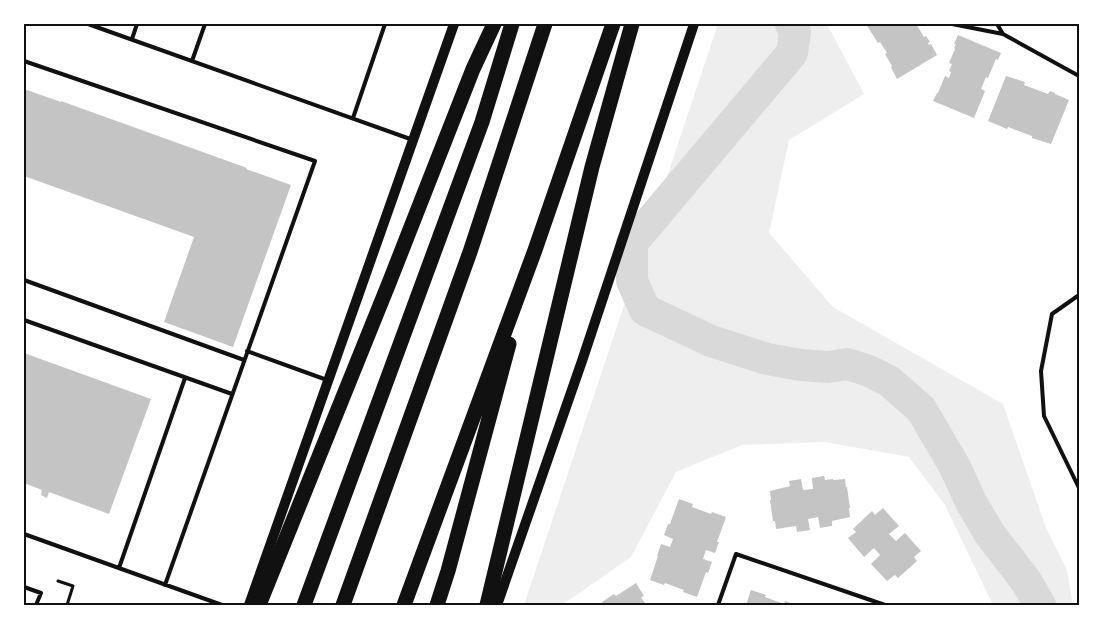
<svg xmlns="http://www.w3.org/2000/svg" width="1103" height="629" font-family="'PT Serif',serif">
<style>
.green{fill:#eee}
.lines{fill:none;stroke-linecap:round;stroke-linejoin:round}
.river{stroke:#d9d9d9;stroke-width:32}
.building{fill:#c4c4c4}
.path{stroke:#111;stroke-width:3}
.service{stroke:#111;stroke-width:4}
.secondary{stroke:#111;stroke-width:10}
.motorway{stroke:#111;stroke-width:15}
.neatline{fill:none;stroke:#111;stroke-width:2}
</style>
<rect width="100%" height="100%" fill="#fff"/>
<path class="green" d="M718 24H827L864 94 789 140 769 233 833 307 1003 404 1046 528 1067 570 1073 605H993L945 505 909 457 825 442 742 445 676 472 631 557 562 605H524Z"/>
<g class="lines">
<path class="river" d="M791 24 795 32 792 53 632 243V281L645 310 711 341 767 359 801 365 828 367 847 364 869 371 889 381 921 409 955 467 971 502 989 533 1026 581 1040 605"/>
</g>
<path class="building" d="M866 24H916L924 37 926 36 930 42 928 43 929 45 931 44 937 55 897 79 891 67 892 66 885 54 887 53 880 42 878 43Z
M958 35 1001 53 998 60 996 59 988 78 986 77 981 89 985 91 974 118 933 101 937 93H938L945 76 949 78 951 72 949 71 952 64 949 63 955 49 954 48 956 44H954Z
M1006 76 1025 82 1024 85 1048 94 1050 91 1055 93V94L1069 100 1051 144 1032 138V136L1008 127 1007 129 988 121Z
M24 89 61 102V101L247 168 246 169 291 185 233 347 164 322 194 237 24 176Z
M24 353 151 399 109 514 49 492 47 498 41 495 42 490 24 483Z
M824 476 825 480 833 479V480L845 479 846 487H847L850 508H849L850 517 832 521V526L820 528 818 517 808 519 810 530 797 532 796 526 776 529 775 521H773L770 500H771L770 491 790 486 789 481 801 479 803 490 813 489 812 478Z
M679 499 693 504 692 507 711 514 712 512 726 517 717 542H719L715 553 706 550 703 559 712 562 708 573 706 572 697 597 683 592 684 590 665 583 664 585 650 580 658 556H657L661 544 670 547 673 539 664 535 668 524H670Z
M883 508 899 526 889 534 896 541 905 533 921 551 914 557 917 561 898 578 895 575 887 581 871 564 880 555 874 548 864 557 848 538 856 532 853 529 872 511 875 515Z
M636 583 644 596 641 597 646 605H604L602 602 614 594 616 596Z
M751 590 766 595 765 597 784 604 785 601 796 605H746Z"/>
<g class="lines">
<path class="path" d="M58 581 73 586 67 605"/>
<path class="service" d="M88 24 413 140
M952 24 1003 34
M997 24 1003 34 1079 76
M132 39 137 24
M24 61 315 161 165 585
M192 61 205 24
M353 118 385 24
M24 280 244 360
M1079 295 1052 314 1041 371 1044 416 1079 488
M24 320 232 394
M247 351 327 380
M24 534 222 605
M119 568 185 378
M24 587 41 593 36 605
M718 605 736 554 885 605"/>
<path class="secondary" d="M249 605 454 24
M497 605 582 361 694 24"/>
<path class="motorway" d="M259 605 389 283 473 69 494 24
M304 605 482 122 512 24
M343 605 470 252 545 24
M404 605 535 250 613 24
M437 605 448 571 509 344
M487 605 592 167 632 24"/>
</g>
<rect width="1103" height="629" fill="none" stroke="#ffffff" stroke-width="50"/>
<rect x="25" y="25" width="1053" height="579" class="neatline"/>
</svg>
